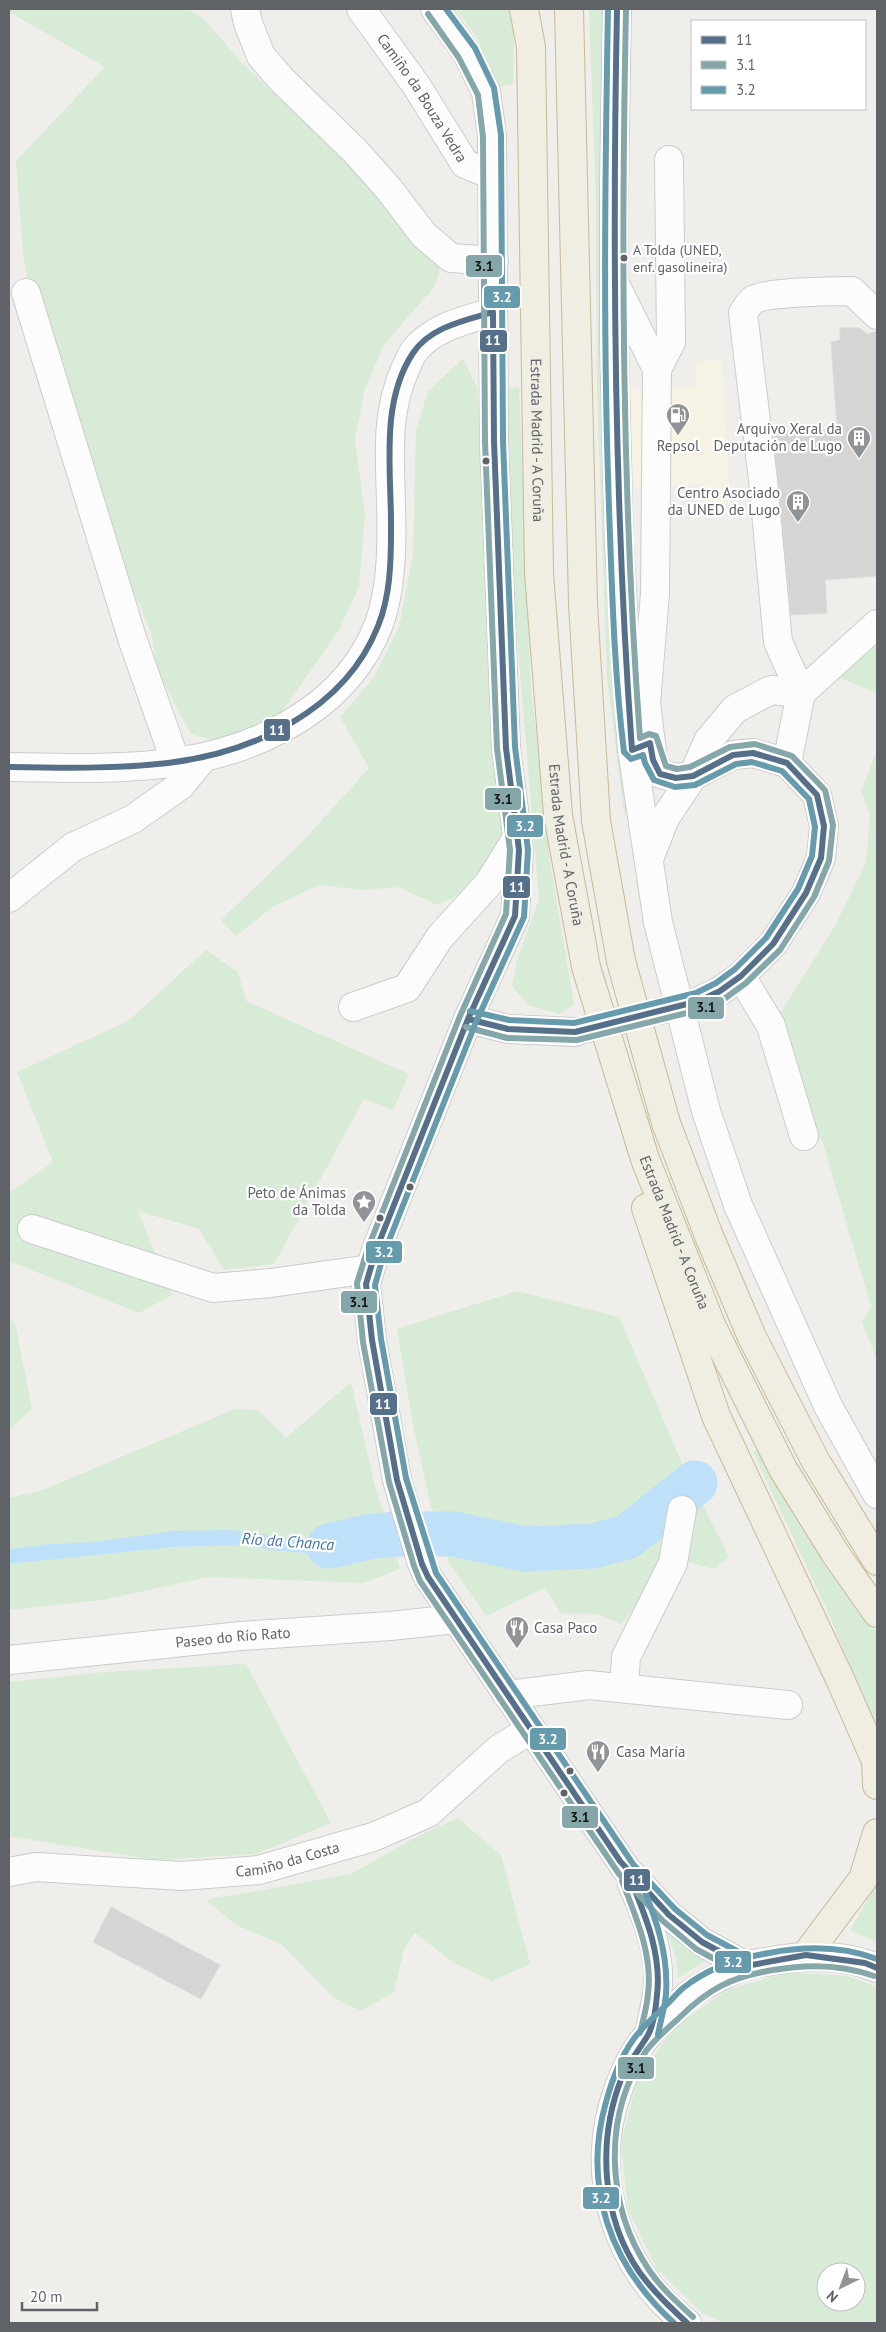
<svg xmlns="http://www.w3.org/2000/svg" width="886" height="2332" font-family="'PT Sans',sans-serif">
<style>
.commercial{fill:#f7f3e4}
.green{fill:#d8ebd6;fill-rule:evenodd}
.water{fill:#bfe0f9}
.lines{fill:none;stroke-linecap:round;stroke-linejoin:round}
.river{stroke:#bfe0f9;stroke-width:45}
.building{fill:#d6d5d3;stroke:#deddd9}
.minor-tunnel{stroke:#cbcbca;stroke-width:28;stroke-dasharray:28 14;stroke-linecap:butt}
.minor-casing{stroke:#cbcccc;stroke-width:30}
.highway-casing{stroke:#c8b996;stroke-width:30}
.minor{stroke:#fdfcfc;stroke-width:28}
.highway{stroke:#f0ede3;stroke-width:28}
.bus-1-casing{stroke:#fff;stroke-width:10}
.bus-2-casing{stroke:#fff;stroke-width:10}
.bus-3-casing{stroke:#fff;stroke-width:10}
.bus-1{stroke:#57708a;stroke-width:6}
.bus-2{stroke:#85a7aa;stroke-width:6}
.bus-3{stroke:#659bad;stroke-width:6}
.bus-dot{fill:#5f6368;stroke:#fff;stroke-width:2}
.labels{text-anchor:middle;stroke-width:4.5;stroke-linejoin:round;paint-order:stroke}
.bus-label{font-size:14px;fill:#5f6368;stroke:#fff;text-anchor:start}
.street-label{font-size:15px;fill:#5f6368;stroke:#fff}
.poi-label{font-size:15px;fill:#5f6368;stroke:#fff;text-anchor:end}
.water-label{font-size:16px;font-style:italic;fill:#4174aa;stroke:#fff}
.line-badge{stroke:#fff;stroke-width:2}
.badge-label{font-size:14px;text-anchor:middle;font-weight:bold;fill:#fff}
.pale-badge-label{font-size:14px;text-anchor:middle;font-weight:bold;fill:#111}
</style>
<rect width="100%" height="100%" fill="#efeeea"/>
<path class="commercial" d="M721 360 730 505 706 506 704 484 634 487 628 389 697 386 696 362Z"/>
<path class="green" d="M9 9H188L203 18 241 62 308 126 357 168 440 268 435 286 384 345 365 389 355 439 365 516 359 587 339 630 276 720 216 741 191 734 158 672 151 632 113 545 34 319 23 254 16 161 105 67 9 12Z
M456 9H511L514 36 513 84 500 87 477 37Z
M589 9H611L630 812 624 814 607 677 597 391 596 203Z
M463 359 477 387 508 871 437 905 399 887 363 890 319 885 274 906 236 936 221 920 304 840 369 768 340 717 374 677 399 627 413 554 416 430 428 391Z
M519 387 531 688 551 867 574 1004 560 1014 530 1006 512 986 517 960 539 899 514 601 507 389Z
M877 635V693L840 678Z
M877 750V1361L862 1321 871 1307 822 1140 812 1134 779 1015 836 924 866 863 870 814 861 791Z
M206 950 238 972 246 1001 409 1074 393 1110 364 1099 274 1264 224 1270 199 1229 138 1211 172 1295 139 1313 9 1261V1188L12 1191 53 1162 17 1072 128 1021Z
M517 1291 619 1317 685 1470 729 1557 714 1569 669 1557 622 1624 598 1614H562L544 1588 486 1616 449 1563 430 1502 413 1425 397 1329Z
M9 1318 15 1323 32 1408 9 1430Z
M351 1382 375 1487 389 1530 307 1540 270 1535 49 1544 9 1549V1498L43 1490 235 1409 258 1410 286 1438Z
M757 1450 844 1590 877 1633V1730L827 1610 753 1452Z
M391 1539 400 1569 362 1583 209 1577 102 1600 9 1610V1564L174 1547 246 1545 269 1550 341 1556Z
M246 1664 331 1823 256 1854 155 1860 9 1836V1682L106 1672Z
M458 1818 501 1855 530 1964 492 1981 454 1963 415 1933 404 1949 394 1992 361 2011 334 1998 281 1944 236 1925 206 1900 351 1874 418 1836Z
M877 1883V1942L850 1930Z
M665 1926 713 1956 678 1978 676 1959Z
M789 1972 848 1976 877 1987V2323H725L702 2313 656 2268 628 2209 621 2144 637 2081 674 2027 727 1990ZM826 2272H856V2302H826Z"/>
<path class="water" d="M231 1530 307 1540 389 1530 391 1539 341 1556 269 1550 246 1545 174 1547 9 1564V1549L49 1544 93 1542 175 1531Z"/>
<g class="lines">
<path class="river" d="M329 1546 368 1537 393 1534H454L524 1549 593 1546 627 1537 695 1483"/>
</g>
<path class="building" d="M840 328H860L867 334 877 331V576L825 580 827 613 791 615 773 432 837 429 831 342 840 340Z
M111 1907 220 1965 201 1999 93 1942Z"/>
<g class="lines">
<path class="minor-tunnel" d="M575 1032 699 1001"/>
<g class="minor-casing">
<g id="minor">
<path d="M245 9 248 23 261 56 282 80 355 151 388 188 424 235 451 258 494 261"/>
<path id="s1" d="M361 9 416 85 465 164 492 175"/>
<path d="M435 9 467 53 486 92 492 136 494 441 506 748 519 850 515 916 468 1019 376 1250 366 1284 372 1340 397 1480 422 1564 428 1577 626 1869 669 1915 702 1942 746 1966"/>
<path d="M617 9 614 186V338L619 543 632 750 658 922 706 1111 738 1205 828 1406 877 1494"/>
<path d="M617 288 657 369 655 594 646 703 653 760 660 774 676 778 693 776 733 755 753 753 787 763 817 795 824 826 821 858 806 893 773 944 741 976 720 991 699 1001"/>
<path d="M26 293 133 641 176 763"/>
<path d="M657 369 671 342 669 160"/>
<path d="M787 763 801 693 778 642 763 480 743 313C746 309 749 303 753 300 764 292 835 291 852 291L877 315"/>
<path d="M9 767C117 769 227 775 318 705 348 682 373 648 383 611 392 577 392 540 391 504 390 456 385 413 406 367 409 362 411 354 415 350 433 327 466 320 493 312"/>
<path d="M649 859 665 818 693 776 708 741 735 709 771 690 801 693 877 624"/>
<path d="M9 898 73 847 133 819 181 785 203 758"/>
<path d="M741 976 771 1026 804 1136"/>
<path d="M353 1007 407 988 440 937 489 883 517 838"/>
<path d="M468 1019 508 1029 575 1032"/>
<path d="M32 1229 213 1288 271 1283 370 1269"/>
<path id="s2" d="M9 1660 241 1636 390 1626 456 1619"/>
<path d="M624 1688 626 1657 673 1563 682 1510"/>
<path d="M507 1695 589 1685 788 1705"/>
<path id="s3" d="M9 1872 36 1867 182 1876 259 1870 373 1837 428 1813 499 1749 530 1730"/>
<path d="M632 1884C643 1908 654 1935 657 1961 661 1986 654 2010 649 2034"/>
<path d="M687 2323C616 2268 587 2175 618 2090 625 2070 635 2049 649 2034 655 2026 663 2020 671 2013 678 2006 685 1997 693 1992 704 1984 734 1969 747 1965 757 1963 767 1962 777 1960 809 1955 847 1955 877 1968"/>
</g>
</g>
<g class="highway-casing">
<g id="highway">
<path id="s4" d="M524 9 531 47 539 573 558 815 586 967 645 1159 712 1327 783 1469 835 1553 877 1613"/>
<path d="M569 9 583 604 596 821 621 961 666 1123 709 1236 752 1337 815 1460 877 1561"/>
<path d="M646 1208 716 1416 840 1679 876 1761 877 1785"/>
<path d="M806 1955 863 1879 877 1833"/>
</g>
</g>
<use href="#minor" class="minor"/>
<use href="#highway" class="highway"/>
<g class="bus-1-casing">
<path id="bus-1" d="M9 767C62 768 115 769 168 763 253 753 345 710 378 626 390 597 391 563 391 532 392 474 379 404 413 353 430 327 466 320 493 312L494 441 506 748 519 850 515 916 468 1019 376 1250 366 1284 372 1340 397 1480 422 1564 428 1577 620 1861 669 1915 702 1942 746 1966 806 1955 865 1963 877 1968
M468 1019 508 1029 575 1032 699 1001 720 991 741 976 773 944 806 893 821 858 824 826 817 795 787 763 753 753 733 755 693 776 676 778 660 774 653 760 650 743 632 750C614 503 612 257 617 9
M630 1878C645 1915 662 1954 657 1995 656 2007 654 2024 648 2035 639 2050 629 2062 622 2077 597 2140 601 2217 640 2273 654 2292 670 2307 687 2323"/>
</g>
<g class="bus-2-casing">
<path id="bus-2" d="M428 14 459 58 478 95 483 137 485 441 497 748 510 850 506 914 460 1016 368 1248 357 1283 363 1342 389 1482 414 1566 420 1581 619 1874 663 1921 696 1949 742 1974
M466 1027 507 1038 577 1040 703 1009 724 999 746 983 780 950 814 897 829 861 833 825 825 790 792 756 755 744 730 747 690 767 677 769 666 766 656 736 649 734 640 738C622 495 621 252 626 9
M622 1881C636 1917 653 1955 648 1994 647 2007 643 2020 640 2033
M693 2317C677 2302 661 2288 649 2270 606 2206 602 2116 646 2051 655 2039 667 2029 678 2019 708 1989 731 1977 773 1970 807 1964 841 1964 874 1976"/>
</g>
<g class="bus-3-casing">
<path id="bus-3" d="M446 9 475 48 494 88 501 135 503 441 515 747 528 850 524 917 476 1022 384 1253 375 1285 381 1339 406 1478 436 1573 633 1864 675 1909 707 1935 750 1958
M470 1011 509 1020 574 1023 696 993 716 983 735 969 766 938 798 889 812 856 815 827 809 799 782 771 752 762 736 764 695 785 675 787 654 780 645 763 643 755 631 759 624 752C614 671 612 589 609 507 603 341 605 175 608 9
M638 1875C654 1913 669 1952 666 1994 665 2008 660 2022 658 2035
M674 2323C610 2265 582 2186 606 2102 612 2080 620 2058 633 2040 642 2027 653 2018 664 2007 671 2001 676 1994 683 1988 708 1968 738 1958 769 1953 805 1946 842 1946 877 1959"/>
</g>
<use href="#bus-1" class="bus-1"/>
<use href="#bus-2" class="bus-2"/>
<use href="#bus-3" class="bus-3"/>
</g>
<defs>
<g id="fuel-pin" transform="scale(1.25)"><path d="M0 17L-7.5 6A9.5 9.5 0 1 1 7.5 6Z" fill="#919496" stroke="#fff"/><path d="M-5.5-6h7V0h2V4h1.3V-2.5L3-4.5l.8-.8L6-3V5H2.5V1h-1V6h-7ZM-4.2-4.7v3.2H.2V-4.7Z" fill="#fff"/></g>
<g id="building-pin" transform="scale(1.25)"><path d="M0 17L-7.5 6A9.5 9.5 0 1 1 7.5 6Z" fill="#919496" stroke="#fff"/><path d="M-4-6H4V6H1V3H-1V6H-4ZM-2.5-4.3h1.7v1.8h-1.7ZM.8-4.3h1.7v1.8H.8ZM-2.5-1h1.7V.8h-1.7ZM.8-1h1.7V.8H.8Z" fill="#fff"/></g>
<g id="sight-pin" transform="scale(1.25)"><path d="M0 17L-7.5 6A9.5 9.5 0 1 1 7.5 6Z" fill="#919496" stroke="#fff"/><path d="M0-6L1.8-2.2L6-1.7L2.9 1.2L3.7 5.4L0 3.3L-3.7 5.4L-2.9 1.2L-6-1.7L-1.8-2.2Z" fill="#fff"/></g>
<g id="restaurant-pin" transform="scale(1.25)"><path d="M0 17L-7.5 6A9.5 9.5 0 1 1 7.5 6Z" fill="#919496" stroke="#fff"/><path d="M-5-6h1v4h1v-4h1v4h1v-4h1v5L-1.5 .5V6h-2V.5L-5-1ZM5-6V6H3V1.5H1.5Q1.5-4 5-6Z" fill="#fff"/></g>
</defs>
<g fill-rule="evenodd">
<use href="#fuel-pin" x="678" y="415"/>
<use href="#building-pin" x="859" y="438"/>
<use href="#building-pin" x="798" y="502"/>
<use href="#sight-pin" x="364" y="1202"/>
<use href="#restaurant-pin" x="517" y="1628"/>
<use href="#restaurant-pin" x="598" y="1752"/>
</g>
<g class="bus-dot">
<circle cx="624" cy="258" r="4.5"/>
<circle cx="486" cy="461" r="4.5"/>
<circle cx="410" cy="1187" r="4.5"/>
<circle cx="380" cy="1218" r="4.5"/>
<circle cx="570" cy="1771" r="4.5"/>
<circle cx="564" cy="1793" r="4.5"/>
</g>
<g class="labels">
<g class="bus-label">
<text x="633" y="255">A Tolda (UNED,<tspan x="633" dy="17">enf. gasolineira)</tspan></text>
</g>
<g class="street-label">
<text dy="5" stroke="none"><textPath href="#s1" startOffset="108">Camiño da Bouza Vedra</textPath></text>
<text dy="5" stroke="none"><textPath href="#s4" startOffset="432">Estrada Madrid - A Coruña</textPath></text>
<text dy="5" stroke="none"><textPath href="#s4" startOffset="838">Estrada Madrid - A Coruña</textPath></text>
<text dy="5" stroke="none"><textPath href="#s4" startOffset="1242">Estrada Madrid - A Coruña</textPath></text>
<text dy="5" stroke="none"><textPath href="#s2" startOffset="225">Paseo do Río Rato</textPath></text>
<text dy="5" stroke="none"><textPath href="#s3" startOffset="281">Camiño da Costa</textPath></text>
</g>
<g class="poi-label">
<text x="842" y="434">Arquivo Xeral da<tspan x="842" dy="17">Deputación de Lugo</tspan></text>
<text x="678" y="451" text-anchor="middle">Repsol</text>
<text x="780" y="498">Centro Asociado<tspan x="780" dy="17">da UNED de Lugo</tspan></text>
<text x="346" y="1198">Peto de Ánimas<tspan x="346" dy="17">da Tolda</tspan></text>
<text x="534" y="1633" text-anchor="start">Casa Paco</text>
<text x="616" y="1757" text-anchor="start">Casa María</text>
</g>
<g class="water-label">
<text transform="translate(288 1541) rotate(4)" y="6">Río da Chanca</text>
</g>
</g>
<g class="line-badge">
<rect x="465" y="254" width="38" height="24" rx="5" fill="#85a7aa"/>
<rect x="483" y="285" width="38" height="24" rx="5" fill="#659bad"/>
<rect x="479" y="329" width="29" height="24" rx="5" fill="#57708a"/>
<rect x="263" y="718" width="28" height="24" rx="5" fill="#57708a"/>
<rect x="484" y="787" width="38" height="24" rx="5" fill="#85a7aa"/>
<rect x="506" y="814" width="38" height="24" rx="5" fill="#659bad"/>
<rect x="502" y="875" width="29" height="24" rx="5" fill="#57708a"/>
<rect x="687" y="996" width="38" height="24" rx="5" fill="#85a7aa"/>
<rect x="365" y="1240" width="38" height="24" rx="5" fill="#659bad"/>
<rect x="340" y="1290" width="38" height="24" rx="5" fill="#85a7aa"/>
<rect x="369" y="1392" width="29" height="24" rx="5" fill="#57708a"/>
<rect x="529" y="1727" width="38" height="24" rx="5" fill="#659bad"/>
<rect x="561" y="1805" width="38" height="24" rx="5" fill="#85a7aa"/>
<rect x="623" y="1868" width="28" height="24" rx="5" fill="#57708a"/>
<rect x="714" y="1950" width="38" height="24" rx="5" fill="#659bad"/>
<rect x="617" y="2056" width="38" height="24" rx="5" fill="#85a7aa"/>
<rect x="582" y="2186" width="38" height="24" rx="5" fill="#659bad"/>
</g>
<g class="badge-label">
<text x="502" y="302">3.2</text>
<text x="493" y="345">11</text>
<text x="277" y="735">11</text>
<text x="525" y="831">3.2</text>
<text x="517" y="892">11</text>
<text x="384" y="1257">3.2</text>
<text x="383" y="1409">11</text>
<text x="548" y="1744">3.2</text>
<text x="637" y="1885">11</text>
<text x="733" y="1967">3.2</text>
<text x="601" y="2203">3.2</text>
</g>
<g class="pale-badge-label">
<text x="484" y="271">3.1</text>
<text x="503" y="804">3.1</text>
<text x="706" y="1012">3.1</text>
<text x="359" y="1307">3.1</text>
<text x="580" y="1822">3.1</text>
<text x="636" y="2073">3.1</text>
</g>
<rect width="886" height="2332" fill="none" stroke="#5f6368" stroke-width="20"/>
<rect x="691" y="20" width="175" height="90" fill="#ffffff" stroke="#bfc1c3"/>
<rect x="701" y="36" width="25" height="8" fill="#57708a" stroke="#bfc1c3"/>
<text x="736" y="45" font-size="15" fill="#5f6368">11</text>
<rect x="701" y="61" width="25" height="8" fill="#85a7aa" stroke="#bfc1c3"/>
<text x="736" y="70" font-size="15" fill="#5f6368">3.1</text>
<rect x="701" y="86" width="25" height="8" fill="#659bad" stroke="#bfc1c3"/>
<text x="736" y="95" font-size="15" fill="#5f6368">3.2</text>
<g transform="translate(841 2287) rotate(222)"><circle r="24" fill="#ffffff" stroke="#bfc1c3"/>
<path d="M0-4L9 19L0 12L-9 19Z" fill="#919496"/>
<text y="-8" font-size="14" font-weight="bold" text-anchor="middle" fill="#5f6368">N</text>
</g>
<path d="M22 2302v8h75v-8" fill="none" stroke="#5f6368" stroke-width="2.5"/>
<text x="30" y="2302" font-size="15" fill="#5f6368" stroke="#ffffff" stroke-width="4" paint-order="stroke">20 m</text>
</svg>
